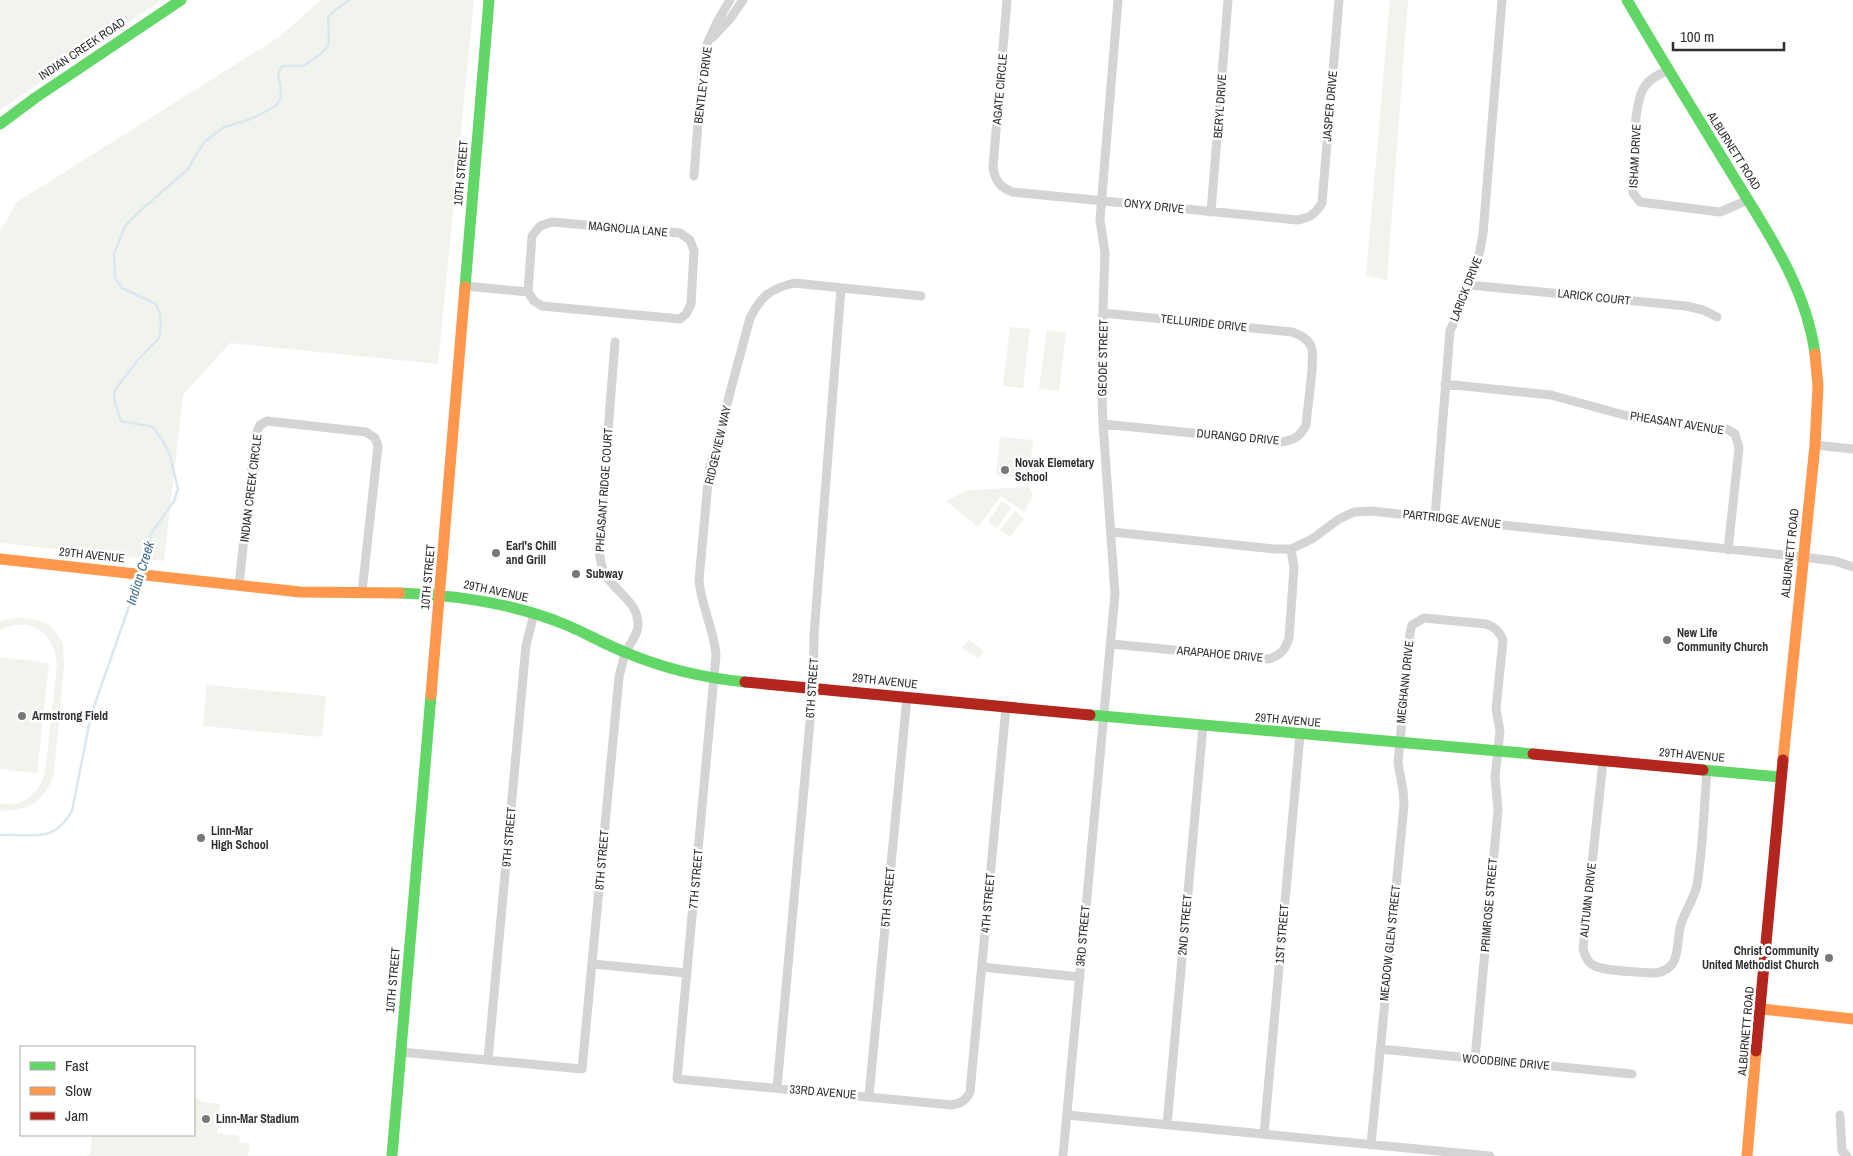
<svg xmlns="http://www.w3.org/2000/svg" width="1853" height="1156" font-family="'Archivo Narrow',sans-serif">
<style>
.green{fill:#f0f4ec}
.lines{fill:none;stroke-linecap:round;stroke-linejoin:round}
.stream{stroke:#dbe7f0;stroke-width:2.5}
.street{stroke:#d4d4d4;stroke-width:9}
.fast{stroke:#63d668;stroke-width:11}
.slow{stroke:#ff974d;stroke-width:11}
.jam{stroke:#b3261e;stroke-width:11}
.poi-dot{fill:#787878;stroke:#fff;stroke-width:2}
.labels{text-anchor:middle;stroke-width:5;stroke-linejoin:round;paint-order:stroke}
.street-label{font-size:12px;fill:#2f2f2f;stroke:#fff}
.poi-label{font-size:12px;font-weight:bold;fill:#2f2f2f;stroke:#fff;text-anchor:start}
.water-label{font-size:14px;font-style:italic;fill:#426e8b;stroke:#fff}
</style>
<rect width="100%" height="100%" fill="#fff"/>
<path class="green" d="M0 0H162L0 110Z
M321 0H474L438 364 230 343 183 395 164 561 0 543V231L17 202 279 37Z
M1390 0H1408L1387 280 1366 276Z
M1010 327 1030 329 1023 388 1003 386Z
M1047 330 1066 333 1059 391 1039 389Z
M1000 437 1033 440 1030 467 1023 466 1021 478 996 475Z
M1030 487 1033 496 1024 512 1001 496 978 527 946 501 968 490Z
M1002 501 1011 508 997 528 988 521Z
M1015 511 1024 518 1010 537 1000 530Z
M19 617 41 621 51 626 58 635 63 644 64 666 54 773C46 800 28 813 0 810V803C23 809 39 793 45 773L57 665C55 633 30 615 0 630V621Z
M969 640 984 651 978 659 962 648Z
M0 657 49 663 37 773 0 769Z
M207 685 326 696 322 737 203 726Z
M194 1095 202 1102 220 1104 217 1133 240 1136 239 1142 250 1143 248 1156H84L90 1155 92 1135H194Z"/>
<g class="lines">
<path class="stream" d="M141 570 147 552 150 535 174 501 178 489 170 456 163 441 153 427 121 421 114 399 115 390 137 361 159 338 161 324 160 313 156 304 122 288 115 278 114 254 125 226 140 211 188 169 204 142 224 127 251 119 276 106 281 98V90L278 74 282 66H304L324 51 329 43 328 17 335 10 349 0
M0 835C31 833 53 845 72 811L91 715 139 578"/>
<path class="street" d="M1007 0 993 167C995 181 1000 187 1012 192L1297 220C1310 218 1315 214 1322 203L1339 0
M712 38 730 19 743 0
M1668 70C1660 74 1650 78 1645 86 1633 102 1634 157 1632 180L1633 193 1640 202 1720 212 1748 200
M694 176 702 70 707 44 717 22 730 0
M1211 212 1228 0
M1469 285 1686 306 1703 310 1717 317
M465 286 528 292 534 301 542 306 680 319 686 314 691 304 694 251 690 240 680 233 552 222 540 226 532 236 528 292
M921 296 794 283C770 289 761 296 750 318L709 471 699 580C701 606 714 629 716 655L677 1079 952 1105C962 1103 966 1100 970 1092L1006 707
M1445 384 1551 395 1635 418 1727 429 1735 434 1739 448 1728 550
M1103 424 1281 442C1294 440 1300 437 1306 425 1307 409 1316 357 1311 346 1307 338 1300 335 1292 332L1103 313
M1815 445 1853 449
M1435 517 1450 331 1469 285 1479 255 1483 234 1502 0
M1112 532 1275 549H1291L1312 539 1339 519 1354 512 1371 511 1803 557 1835 561 1853 567
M239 585 255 436 260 425 267 421 366 432 375 438 378 446 362 592
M1111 644 1269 659C1281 655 1285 650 1289 638L1294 568 1291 549
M1603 761 1583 949C1585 955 1587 962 1593 965 1605 972 1641 972 1656 973 1683 968 1675 944 1681 924 1685 911 1694 899 1697 885 1703 849 1704 807 1707 771
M592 964 687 973
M982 967 1080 977
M1380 1049 1632 1074
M401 1052 582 1069 619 677C621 669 623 661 625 654 629 644 637 637 638 626 639 603 618 594 607 577 601 568 600 559 599 548L615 342
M488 1060 526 645 534 614
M777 1088 813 688 814 635 841 288
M869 1096 907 697
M1067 1115 1490 1156
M1840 1115 1842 1151 1847 1156
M1167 1125 1203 726
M1264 1134 1300 735
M1371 1145 1404 805 1403 790 1398 763 1410 633 1412 625 1424 618 1486 624C1495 627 1499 631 1503 640L1496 709 1500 731 1495 777 1498 810 1475 1059
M1063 1156 1115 594 1103 424 1101 364 1105 253 1100 220 1118 0"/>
<path class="fast" d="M1627 0C1660 57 1695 113 1729 169 1764 227 1806 285 1815 354
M0 124 35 98 181 0
M465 287 489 0
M400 593C456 595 512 603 564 624 586 633 606 645 627 653 665 669 705 678 745 682
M1090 715 1533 754
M1703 770 1781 777
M392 1156 431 695"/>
<path class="slow" d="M0 559 300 592 400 593
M431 695 465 287
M1783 760 1815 445 1818 386 1815 354
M1762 1009 1853 1019
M1747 1156 1756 1051"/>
<path class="jam" d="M745 682 1090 715
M1533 754 1703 770
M1756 1051 1783 760"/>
</g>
<g class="poi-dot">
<circle cx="1005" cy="470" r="5"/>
<circle cx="496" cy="553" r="5"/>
<circle cx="576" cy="574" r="5"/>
<circle cx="1667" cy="640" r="5"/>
<circle cx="22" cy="716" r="5"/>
<circle cx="201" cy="838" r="5"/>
<circle cx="1829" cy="958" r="5"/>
<circle cx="206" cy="1119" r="5"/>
</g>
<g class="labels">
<g class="street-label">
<text transform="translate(82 49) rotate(-34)" y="4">INDIAN CREEK ROAD</text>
<text transform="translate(703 85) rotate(-83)" y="4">BENTLEY DRIVE</text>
<text transform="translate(1000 89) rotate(-85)" y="4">AGATE CIRCLE</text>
<text transform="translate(1220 106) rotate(-86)" y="4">BERYL DRIVE</text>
<text transform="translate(1330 106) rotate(-85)" y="4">JASPER DRIVE</text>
<text transform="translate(1734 151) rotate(58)" y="4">ALBURNETT ROAD</text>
<text transform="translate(1635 156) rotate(-87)" y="4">ISHAM DRIVE</text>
<text transform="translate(461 173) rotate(-85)" y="4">10TH STREET</text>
<text transform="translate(1154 206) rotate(6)" y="4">ONYX DRIVE</text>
<text transform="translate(628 229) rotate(5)" y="4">MAGNOLIA LANE</text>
<text transform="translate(1466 289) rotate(-69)" y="4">LARICK DRIVE</text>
<text transform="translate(1594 297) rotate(6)" y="4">LARICK COURT</text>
<text transform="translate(1204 323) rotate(6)" y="4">TELLURIDE DRIVE</text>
<text transform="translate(1103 358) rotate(-89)" y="4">GEODE STREET</text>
<text transform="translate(1677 423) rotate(9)" y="4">PHEASANT AVENUE</text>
<text transform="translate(1238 437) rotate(5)" y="4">DURANGO DRIVE</text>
<text transform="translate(718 445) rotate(-77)" y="4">RIDGEVIEW WAY</text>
<text transform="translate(251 488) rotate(-83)" y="4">INDIAN CREEK CIRCLE</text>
<text transform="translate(604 490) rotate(-86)" y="4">PHEASANT RIDGE COURT</text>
<text transform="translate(1452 519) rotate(6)" y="4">PARTRIDGE AVENUE</text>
<text transform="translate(1790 553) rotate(-84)" y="4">ALBURNETT ROAD</text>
<text transform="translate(92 555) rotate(6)" y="4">29TH AVENUE</text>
<text transform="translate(428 577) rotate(-85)" y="4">10TH STREET</text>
<text transform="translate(496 591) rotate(12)" y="4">29TH AVENUE</text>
<text transform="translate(1220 654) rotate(5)" y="4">ARAPAHOE DRIVE</text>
<text transform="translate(885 681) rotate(6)" y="4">29TH AVENUE</text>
<text transform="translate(1405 682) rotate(-84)" y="4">MEGHANN DRIVE</text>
<text transform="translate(812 688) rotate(-86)" y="4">6TH STREET</text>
<text transform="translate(1288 720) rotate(5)" y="4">29TH AVENUE</text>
<text transform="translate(1692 755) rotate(5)" y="4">29TH AVENUE</text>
<text transform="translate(509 837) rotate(-85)" y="4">9TH STREET</text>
<text transform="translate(602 860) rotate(-85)" y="4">8TH STREET</text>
<text transform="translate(696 879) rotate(-85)" y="4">7TH STREET</text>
<text transform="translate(888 897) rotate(-85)" y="4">5TH STREET</text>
<text transform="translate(1588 900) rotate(-84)" y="4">AUTUMN DRIVE</text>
<text transform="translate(988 903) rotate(-85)" y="4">4TH STREET</text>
<text transform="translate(1489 905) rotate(-85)" y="4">PRIMROSE STREET</text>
<text transform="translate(1185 925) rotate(-85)" y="4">2ND STREET</text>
<text transform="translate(1282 934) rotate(-85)" y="4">1ST STREET</text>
<text transform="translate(1083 936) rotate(-85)" y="4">3RD STREET</text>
<text transform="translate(1390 943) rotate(-84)" y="4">MEADOW GLEN STREET</text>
<text transform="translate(393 980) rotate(-85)" y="4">10TH STREET</text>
<text transform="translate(1746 1031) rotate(-85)" y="4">ALBURNETT ROAD</text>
<text transform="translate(1506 1062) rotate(5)" y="4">WOODBINE DRIVE</text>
<text transform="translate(823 1092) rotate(5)" y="4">33RD AVENUE</text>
</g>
<g class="poi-label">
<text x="1015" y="467">Novak Elemetary<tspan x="1015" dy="14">School</tspan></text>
<text x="506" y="550">Earl's Chill<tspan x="506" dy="14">and Grill</tspan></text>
<text x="586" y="578">Subway</text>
<text x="1677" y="637">New Life<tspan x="1677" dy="14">Community Church</tspan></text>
<text x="32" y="720">Armstrong Field</text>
<text x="211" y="835">Linn-Mar<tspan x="211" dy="14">High School</tspan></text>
<text x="1819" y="955" text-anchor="end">Christ Community<tspan x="1819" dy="14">United Methodist Church</tspan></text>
<text x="216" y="1123">Linn-Mar Stadium</text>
</g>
<g class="water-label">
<text transform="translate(140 573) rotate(-73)" y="5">Indian Creek</text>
</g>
</g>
<rect x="20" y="1046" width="175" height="90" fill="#ffffff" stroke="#acacac"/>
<rect x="30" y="1062" width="25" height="8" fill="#63d668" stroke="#acacac"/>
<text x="65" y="1071" font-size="15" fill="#2f2f2f">Fast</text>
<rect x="30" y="1087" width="25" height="8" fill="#ff974d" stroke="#acacac"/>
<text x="65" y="1096" font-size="15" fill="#2f2f2f">Slow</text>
<rect x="30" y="1112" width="25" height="8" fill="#b3261e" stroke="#acacac"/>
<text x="65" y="1121" font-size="15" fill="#2f2f2f">Jam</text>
<path d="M1673 42v8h111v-8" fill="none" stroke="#2f2f2f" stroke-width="2.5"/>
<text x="1680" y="42" font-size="15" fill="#2f2f2f" stroke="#ffffff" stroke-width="4" paint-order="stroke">100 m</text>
</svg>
